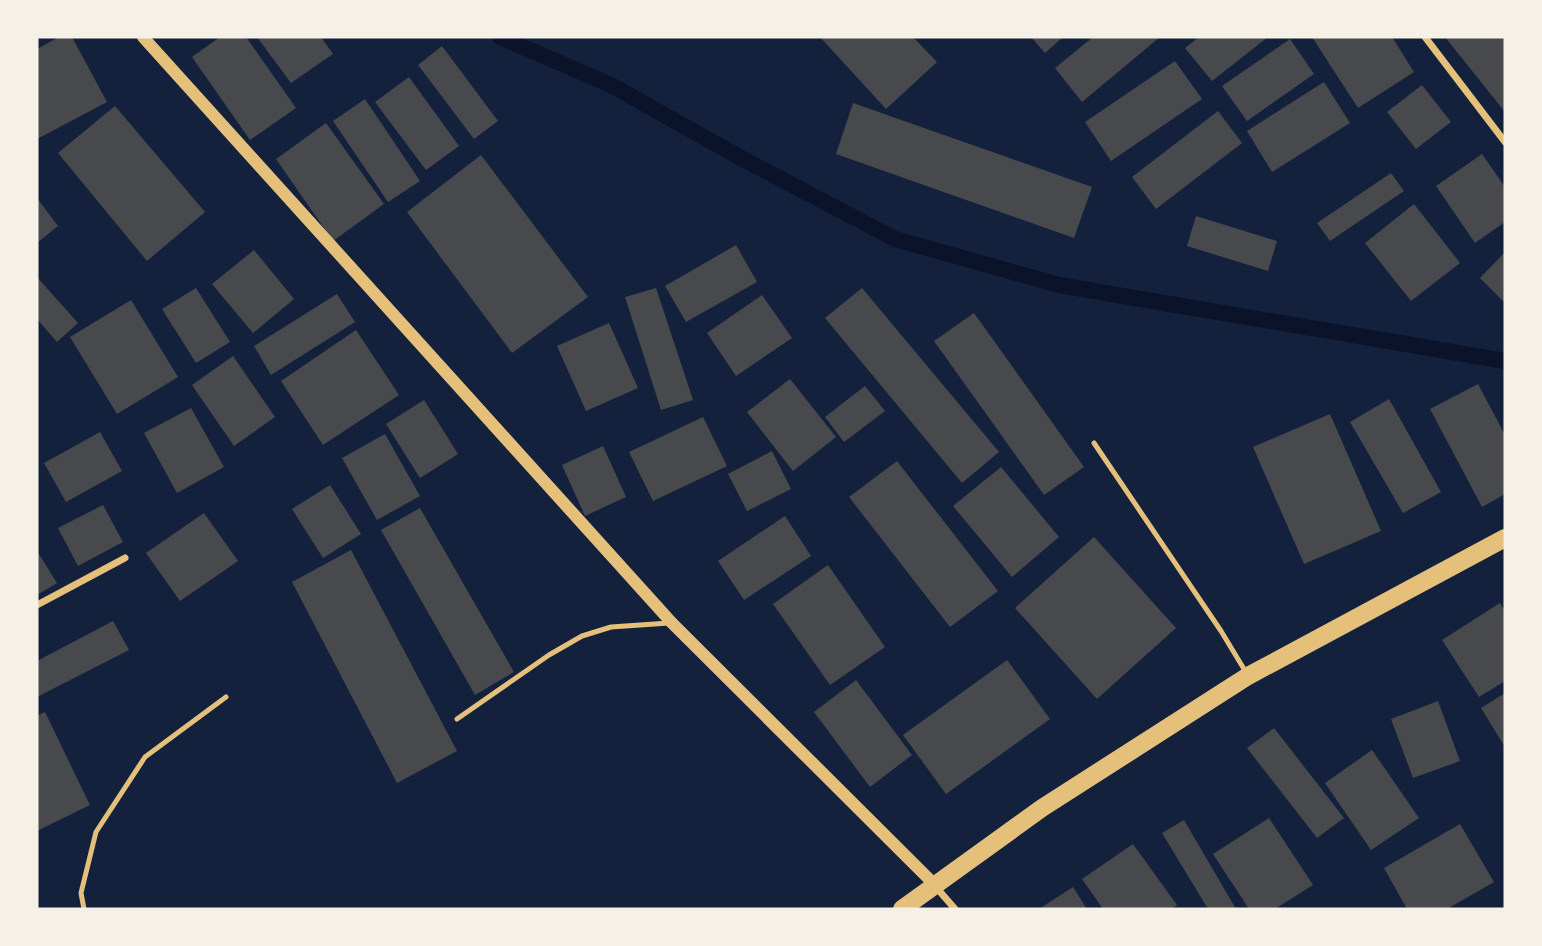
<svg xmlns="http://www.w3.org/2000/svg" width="1542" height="946" font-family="'Fira Sans Condensed',sans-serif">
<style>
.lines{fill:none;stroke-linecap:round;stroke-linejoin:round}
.stream{stroke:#0b132b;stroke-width:16}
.building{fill:#48494c}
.service{stroke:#e5c07b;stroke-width:5}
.minor{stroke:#e5c07b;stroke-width:7}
.tertiary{stroke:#e5c07b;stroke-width:12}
.primary{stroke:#e5c07b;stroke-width:18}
</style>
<rect width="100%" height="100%" fill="#14213d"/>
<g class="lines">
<path class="stream" d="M500 37 611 85 741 158 895 239 1059 285 1505 361"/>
</g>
<path class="building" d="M59 37H72L107 102 37 139V49Z
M220 37H246L296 108 250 140 192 57Z
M257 37H321L333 54 291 83Z
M820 37H913L937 62 886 109Z
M1031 37H1063L1045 53Z
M1093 37H1160L1082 102 1055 68Z
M1199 37H1268L1212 81 1185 48Z
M1312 37H1392L1414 72 1358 108Z
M1445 37H1505V112Z
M1290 39 1314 74 1247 121 1222 86Z
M442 46 498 121 474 139 418 65Z
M1175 61 1202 99 1111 161 1085 122Z
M409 77 459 146 426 170 375 102Z
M1324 82 1350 123 1272 172 1247 131Z
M1422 85 1451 122 1416 149 1387 112Z
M365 99 420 181 388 202 333 121Z
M853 103 1092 187 1074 238 836 154Z
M115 106 205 212 147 261 58 153Z
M1218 111 1242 143 1156 209 1132 177Z
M326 123 384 204 333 241 276 159Z
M1482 154 1505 187V222L1475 243 1436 186Z
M481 155 588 297 512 353 407 212Z
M1391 173 1404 191 1330 241 1317 223Z
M37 198 58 226 37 243Z
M1414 204 1460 263 1411 301 1365 243Z
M1196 216 1277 241 1268 271 1187 246Z
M736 245 757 282 686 322 665 286Z
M254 250 294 299 253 333 212 284Z
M1505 252V303L1480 278Z
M37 277 78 323 57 342 37 319Z
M196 288 230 342 196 363 162 309Z
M656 288 693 400 661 410 625 297Z
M862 288 999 452 962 483 825 318Z
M337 294 355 322 271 375 254 346Z
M762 295 792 338 736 376 707 333Z
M131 300 178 377 117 414 70 337Z
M974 313 1084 467 1044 495 934 341Z
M609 323 638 388 586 411 557 346Z
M356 330 399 395 323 445 281 381Z
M233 356 275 417 234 446 192 385Z
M790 379 836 437 793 471 747 412Z
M1478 384 1505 435V494L1482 507 1430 409Z
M865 386 885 411 844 442 825 417Z
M1389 399 1441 492 1403 513 1350 422Z
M424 400 458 454 420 478 386 424Z
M191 408 224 467 177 493 144 433Z
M1330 414 1381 531 1304 564 1253 447Z
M703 417 727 466 653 501 629 452Z
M100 432 122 471 66 502 44 463Z
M385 434 420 496 377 520 342 458Z
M603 446 626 497 585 516 562 465Z
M772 451 791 489 747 511 728 474Z
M897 461 998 591 950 627 849 497Z
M1001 467 1059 537 1012 577 953 506Z
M330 485 361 534 323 558 292 509Z
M103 505 123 542 78 566 58 528Z
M420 508 514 672 475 695 381 530Z
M204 513 238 561 180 601 146 553Z
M785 516 811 556 744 600 718 561Z
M1094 537 1176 628 1097 699 1015 608Z
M351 550 457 751 397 783 292 582Z
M37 551 57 583 37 595Z
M828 565 885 647 830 685 773 604Z
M1500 603 1505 611V681L1479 697 1442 640Z
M113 621 129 650 37 697V661Z
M1007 660 1050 719 946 794 903 735Z
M856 680 912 755 870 787 814 712Z
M1505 693V747L1481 708Z
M1438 701 1460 761 1413 778 1391 719Z
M45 712 90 805 37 831V716Z
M1274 728 1344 818 1317 838 1247 748Z
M1372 750 1419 818 1371 850 1325 783Z
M1269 818 1313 885 1275 909H1249L1213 854Z
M1184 820 1236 909H1208L1162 833Z
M1460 824 1494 882 1447 909H1407L1384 868Z
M1133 844 1177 905 1171 909H1103L1082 879Z
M1073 887 1087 909H1043L1042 907Z"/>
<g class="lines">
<path class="service" d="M1094 443 1221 631 1247 674
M457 719 549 655 582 636 611 627 669 623
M84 909 81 893 96 832 145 757 226 697"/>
<path class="minor" d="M1425 37 1505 142
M37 605 125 558
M935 886 955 909"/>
<path class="tertiary" d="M143 37 672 623 935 885"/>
<path class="primary" d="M902 909 1042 808 1248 676 1505 538"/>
</g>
<rect width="1542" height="946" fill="none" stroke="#f6f1e7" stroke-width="77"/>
</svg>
